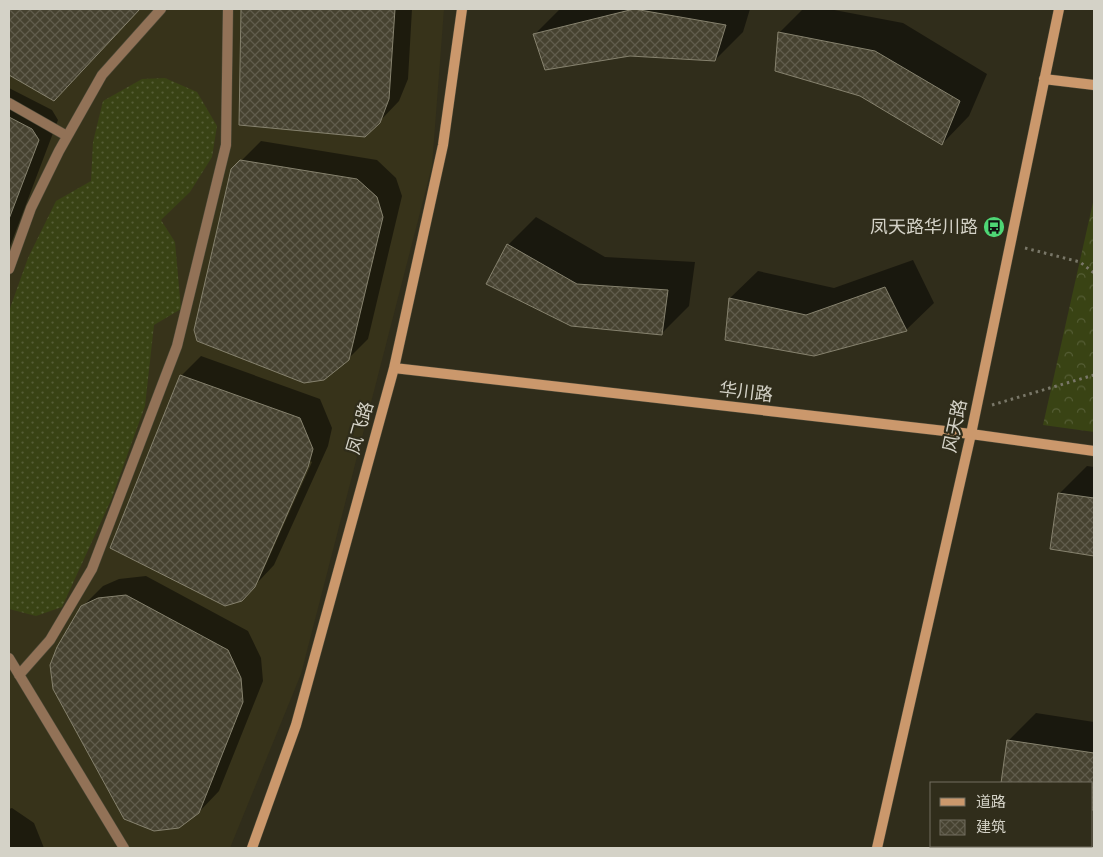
<svg xmlns="http://www.w3.org/2000/svg" width="1103" height="857" font-family="'Noto Serif','Noto Sans SC',serif">
<style>
.built{fill:#37331a}
.forest{fill:url(#forest-crowns)}
.garden{fill:url(#garden-dots)}
.shadow{fill:#0007;fill-rule:evenodd}
.building{fill:url(#building-cross-hatch);stroke:#86826e}
.lines{fill:none;stroke-linecap:round;stroke-linejoin:round}
.lane-casing{stroke:#4e4b3a;stroke-width:11}
.secondary-casing{stroke:#4e4b3a;stroke-width:11}
.path{stroke:#797768;stroke-width:3;stroke-dasharray:2.5 4;stroke-linecap:butt}
.lane{stroke:#927257;stroke-width:10}
.secondary{stroke:#cb986c;stroke-width:10}
.labels{text-anchor:middle;stroke-width:4.5;stroke-linejoin:round;paint-order:stroke}
.poi-label{font-size:18px;fill:#d4d2c7;stroke:#302d1b;text-anchor:end}
.street-label{font-size:18px;fill:#d4d2c7;stroke:#302d1b}
</style>
<defs>
<pattern id="forest-crowns" width="20" height="18" patternUnits="userSpaceOnUse" patternTransform="scale(1.25)"><rect width="20" height="18" fill="#394314"/><path d="M2 6a3 3 0 1 1 6 0M12 15a3 3 0 1 1 6 0" fill="none" stroke="#555d35"/></pattern>
<pattern id="garden-dots" width="8" height="8" patternUnits="userSpaceOnUse" patternTransform="scale(1.25)"><rect width="8" height="8" fill="#394314"/><path d="M2 2h.1M6 6h.1" fill="none" stroke="#555d35" stroke-width="1.8" stroke-linecap="round"/></pattern>
<pattern id="building-cross-hatch" width="8" height="8" patternUnits="userSpaceOnUse" patternTransform="scale(1.25)"><rect width="8" height="8" fill="#464230"/><path d="M0 0l8 8M0 8l8-8" fill="none" stroke="#605c4c"/></pattern>
</defs>
<rect width="100%" height="100%" fill="#302d1b"/>
<path class="built" d="M9 9H444L432 166 301 674 230 848H9Z"/>
<path class="forest" d="M1094 198V432L1043 425Z"/>
<path class="garden" d="M165 78 197 92 217 126 212 157 190 192 161 220 175 242 181 309 154 325 145 406 111 500 62 607 36 616 9 609V311L28 258 56 201 91 181 93 142 103 101 142 79Z"/>
<path class="shadow" d="M9 9H140L54 99 9 74Z
M242 9H412L408 79 399 101 379 122 240 123Z
M560 9H750L743 32 715 60 535 34Z
M803 9H829L903 23 987 74 969 116 942 144 860 95 777 70 780 32Z
M9 88 52 110 58 120 9 249Z
M261 141 377 160 396 178 402 196 368 339 348 359 241 161Z
M536 217 605 257 695 262 689 306 661 334 508 245Z
M913 260 934 303 906 330 727 339 730 298 758 271 834 288Z
M201 356 320 399 332 428 328 446 274 565 241 600 181 376ZM310 461 312 462 257 584H255Z
M1087 466 1094 467V555L1051 548 1059 494Z
M146 576 248 631 261 658 263 681 219 791 199 812 82 607 103 586 119 579Z
M1036 713 1094 722V809H1092V783H1002L1008 741Z
M12 808 34 823 44 848H9V809Z"/>
<path class="building" d="M9 9H140L54 101 9 75Z
M241 9H395L389 99 380 123 365 137 239 125Z
M634 9 726 25 715 61 630 56 545 70 533 34Z
M778 32 875 51 960 101 942 145 860 96 775 71Z
M9 117 32 129 39 140 9 219Z
M240 160 357 179 377 197 383 217 349 360 324 380 304 383 197 341 194 330 231 169Z
M507 244 577 284 668 290 662 335 571 326 486 284Z
M885 287 907 331 814 356 725 340 729 298 806 315Z
M180 375 300 418 313 449 308 467 255 587 242 601 225 606 110 548Z
M1058 493 1094 498V556L1050 549Z
M126 595 228 650 241 678 243 702 199 813 179 828 154 831 124 819 53 689 50 665 57 647 81 606 98 598Z
M1007 740 1094 753V810H1092V783H1001Z"/>
<g class="lines">
<g class="lane-casing">
<path id="lane" d="M9 103 67 136
M9 269 31 208 59 151 102 75 161 9
M9 658 124 848
M19 675 50 640 92 569 177 346 226 145 228 9"/>
</g>
<g class="secondary-casing">
<path id="secondary" d="M1044 79 1094 85
M394 368 971 434 1094 451
M252 848 296 725 394 368 443 145 462 9
M877 848 971 434 1059 9"/>
</g>
<path class="path" d="M1025 248 1080 262 1094 273
M992 405 1094 375"/>
<use href="#lane" class="lane"/>
<use href="#secondary" class="secondary"/>
</g>
<defs>
<g id="bus-disc" transform="scale(1.125)"><circle r="9.5" fill="#4ed675" stroke="#302d1b"/><path d="M-5-6H5V4H4V6H2V4H-2V6H-4V4H-5ZM-3.5-4V0h7V-4ZM-3.5 1.2v1.5H-2V1.2ZM2 1.2v1.5H3.5V1.2Z" fill="#111"/></g>
</defs>
<g fill-rule="evenodd">
<use href="#bus-disc" x="994" y="227"/>
</g>
<g class="labels">
<g class="poi-label">
<text x="978" y="233">凤天路华川路</text>
</g>
<g class="street-label">
<text transform="translate(746 392) rotate(7)" y="6">华川路</text>
<text transform="translate(955 426) rotate(-78)" y="6">风天路</text>
<text transform="translate(360 428) rotate(-74)" y="6">凤飞路</text>
</g>
</g>
<rect width="1103" height="857" fill="none" stroke="#d4d2c7" stroke-width="20"/>
<rect x="930" y="782" width="162" height="65" fill="#302d1b" stroke="#726f60"/>
<rect x="940" y="798" width="25" height="8" fill="#cb986c" stroke="#726f60"/>
<text x="976" y="807" font-size="15" fill="#d4d2c7">道路</text>
<rect x="940" y="820" width="25" height="15" fill="url(#building-cross-hatch)" stroke="#726f60"/>
<text x="976" y="832" font-size="15" fill="#d4d2c7">建筑</text>
</svg>
